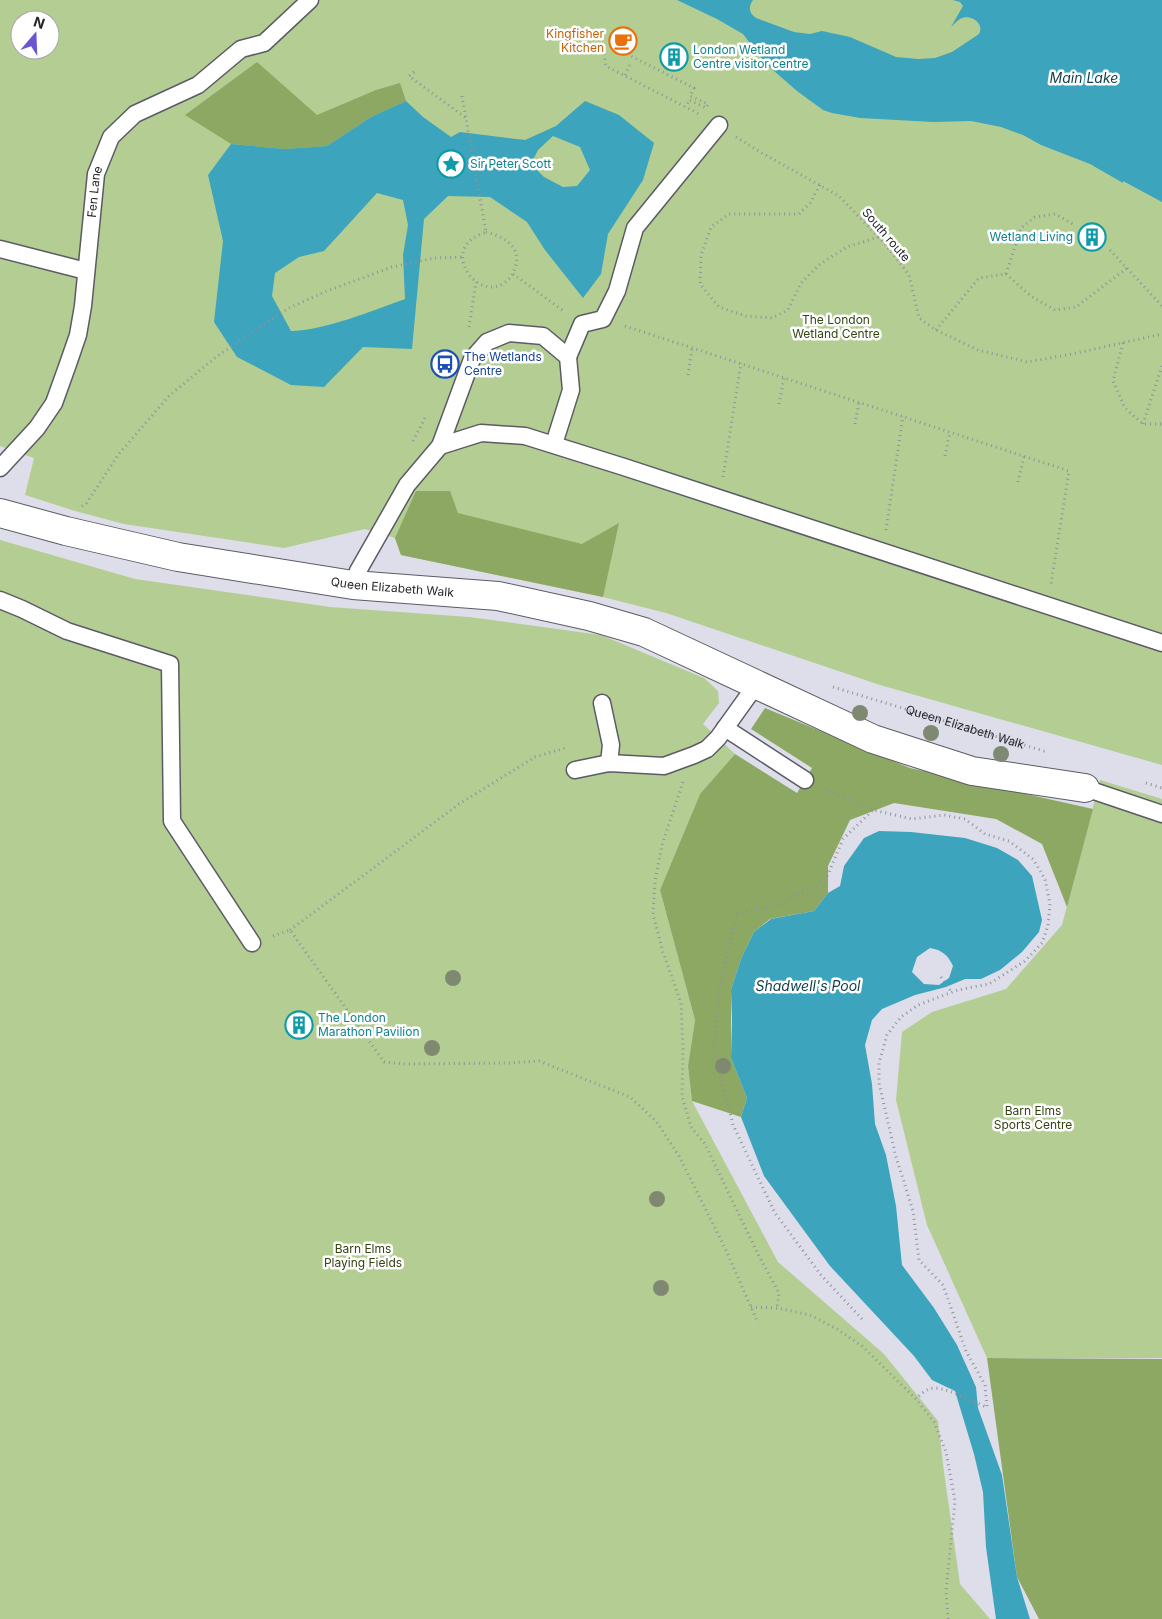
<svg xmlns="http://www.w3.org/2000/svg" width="1162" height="1619" font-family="Inter,sans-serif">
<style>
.green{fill:#b4cd93;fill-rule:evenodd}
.forest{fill:#8da863}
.water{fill:#3ca4bc;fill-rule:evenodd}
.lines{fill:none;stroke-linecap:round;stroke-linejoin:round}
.service-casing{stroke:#5a5c65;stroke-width:19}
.minor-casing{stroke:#5a5c65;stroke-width:30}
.path{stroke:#91929a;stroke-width:3;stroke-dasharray:1 4;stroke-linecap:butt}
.service{stroke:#fff;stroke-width:16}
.minor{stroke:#fff;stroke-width:28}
.tree{fill:#7f8972}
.labels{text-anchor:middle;stroke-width:5;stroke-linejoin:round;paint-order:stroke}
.food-label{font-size:12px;fill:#c56008;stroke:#fff;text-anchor:end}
.culture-label{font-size:12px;fill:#0d838f;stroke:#fff;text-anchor:start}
.street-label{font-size:12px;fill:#242529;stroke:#fff}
.park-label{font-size:12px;fill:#324410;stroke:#fff}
.transit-label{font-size:12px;fill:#164399;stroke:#fff;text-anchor:start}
.water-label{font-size:14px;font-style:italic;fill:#103f49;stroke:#fff}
</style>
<rect width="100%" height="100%" fill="#dddee9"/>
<path class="green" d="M0 0H1162V765L880 685 666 613 603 597 401 555 395 538 365 529 284 548 124 524 75 511 25 495 34 458 0 446ZM20 20H50V50H20Z
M0 540 135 579 330 607 469 617 601 635 704 678 718 691 719 703 703 724 735 754 700 794 660 890 695 1020 688 1066 692 1101 778 1262 884 1354 938 1421 944 1472 960 1584 990 1619H0Z
M1100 780 1162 799V1358H987L927 1225 896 1100 902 1032 932 1012 1006 989 1062 925Z"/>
<path class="forest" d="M257 62 317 115 376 90 400 83 406 101 371 117 327 146 285 149 231 144 185 115Z
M416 491H450L458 513 582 544 619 523 603 597 401 555 395 538Z
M765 708 910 768 1093 809 1067 907 1042 844 996 819 894 803 850 820 828 866V893L814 911 770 919 754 932 741 959 731 990V1058L747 1098 741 1117 692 1101 688 1066 695 1020 660 890 700 794 735 754 797 793 812 768 751 729Z
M987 1358 1162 1359V1619H1039L1017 1577Z"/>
<path class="water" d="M677 0H753C748 7 749 13 756 18L794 32 810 34 822 31 850 37 896 57 918 59 935 58 952 52 979 34C985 23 970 13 960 19 957 21 953 25 951 27L963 6 960 2 953 0H1162V202L1123 181V183L1090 164 1041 145 1023 135 1001 127 971 121 933 122 860 118 832 113 823 110 797 91 766 64 743 34 717 19Z
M406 101 423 117 451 137 460 132 525 140 556 126 585 101 619 115 654 143 643 180 608 234 601 274 583 298 545 250 527 222 490 197 448 196 424 219 412 349 363 347 324 387 291 385 237 357 214 322 223 241 208 175 231 144 285 149 327 146 371 117ZM553 136 580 147 590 170 577 186 563 187 544 177 531 164 538 150ZM377 193 403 200 408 225 403 255 405 299C374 310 323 331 291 331L272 296 275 273 299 257 324 251Z
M879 831 911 832 965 838 997 848 1018 860 1032 876 1042 920 1039 932 1022 952 1000 970 981 979H965L946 987 915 995 882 1009 872 1020 865 1045 872 1084 875 1124 886 1155 896 1206 902 1265 934 1308 957 1345 976 1387 978 1408 1002 1475 1017 1577 1030 1619H996L986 1547 983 1492 974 1454 955 1391 932 1380 914 1356 830 1266 764 1176 741 1117 747 1098 731 1058 732 1020 731 990 741 959 754 932 771 919 814 911 828 893 840 886 844 866 864 838ZM930 948C942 950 948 955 953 966L949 978 939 985 924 984 912 972 917 957Z"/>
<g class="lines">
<g class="service-casing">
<g id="service">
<path d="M0 249 86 271"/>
<path d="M568 357 582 324 603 319 617 291 635 228 719 125"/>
<path d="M440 446 481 433 525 436 624 467 1162 643"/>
<path id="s2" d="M0 468 37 428 54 403 68 364 78 335 83 306 96 174 111 137 135 114 198 85 241 49 264 43 310 0"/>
<path d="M353 585 358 571 407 485 440 446 472 359 487 342 509 333 543 336 568 357 571 390 554 444"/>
<path d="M0 600 22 609 67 631 170 664 172 821 252 943"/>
<path d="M602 703 611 745 609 763"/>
<path d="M725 728 805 780"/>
<path d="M575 770 609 763 664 766 694 755 707 749 718 738 756 685"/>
<path d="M1085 788 1162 814"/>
</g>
</g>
<g class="minor-casing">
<g id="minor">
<path id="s3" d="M0 513 66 531 178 557 353 585 498 596 589 616 644 632 873 739 972 771 1085 788"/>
</g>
</g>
<g class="path">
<path d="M603 49 606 66 699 114"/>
<path d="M627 54 694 88 690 96 708 104 706 108 689 100 686 107"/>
<path d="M414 72 409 76 466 118"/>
<path d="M625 75 631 62"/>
<path d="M462 96 486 232"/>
<path d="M736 137 762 153 839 196 886 245 909 275 919 318 936 330 978 350 1027 362 1072 354 1162 334"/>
<path d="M820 185 810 203 799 214H729L711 227 701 255 700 284 719 307 746 316 772 318 788 310 801 283 820 264 847 247 879 237"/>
<path d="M486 232C503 236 523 247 515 268 513 274 510 279 504 283 480 300 446 259 472 239 476 236 482 234 486 232Z"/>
<path d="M1110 250 1162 306"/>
<path d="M513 274 565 312"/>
<path d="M1006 274 1032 297 1055 310 1076 307 1127 268"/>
<path d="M625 326 1069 471 1051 584"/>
<path d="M469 327 476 282"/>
<path d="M936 330 979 278 1006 274 1021 228 1035 217 1055 214 1073 224"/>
<path d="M1123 343 1113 381 1125 408 1143 424H1162"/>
<path d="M688 375 692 348"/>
<path d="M779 404 784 378"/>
<path d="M855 424 859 402"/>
<path d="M1143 424 1162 366"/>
<path d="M413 441 425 418"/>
<path d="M945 456 950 432"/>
<path d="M723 477 741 363"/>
<path d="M1018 482 1024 456"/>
<path d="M82 506 86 504 118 455 169 396 216 357 289 308 327 291 392 267 435 258 463 257"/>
<path d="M886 530 903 416"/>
<path id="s1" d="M833 687 1047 752"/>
<path d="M683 782 662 845 655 881 653 914 663 952 681 1003 683 1049 682 1096 691 1127 705 1144 759 1256 779 1293 777 1308"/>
<path d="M1146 783 1162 788"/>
<path d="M825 789 873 810 912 819 944 815 965 819 985 834 1009 841 1033 859 1045 879 1050 904 1048 926 1042 943 1025 961 989 984 958 990 918 1005 901 1017 887 1035 879 1063V1083L896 1157 913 1211 919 1260 943 1285 966 1351 985 1385 987 1407C973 1402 942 1384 929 1389 924 1391 920 1395 916 1399"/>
<path d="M290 930 459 804 535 757 565 748"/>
<path d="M273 936 290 930 384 1062 406 1064 507 1063 539 1061 630 1097 656 1121 679 1156 725 1248 758 1323"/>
<path d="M941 977 952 993"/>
<path d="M751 1307 777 1308 810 1315 837 1329 862 1346 916 1399 934 1422 946 1452 955 1501 946 1591 948 1619"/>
<path d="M862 1319 821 1275 775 1213 733 1125 714 1049 720 987 737 914 781 904 826 879 843 839 873 810"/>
</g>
<use href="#service" class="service"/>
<use href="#minor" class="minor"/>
</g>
<g class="tree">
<circle cx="860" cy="713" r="8"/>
<circle cx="931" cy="733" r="8"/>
<circle cx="1001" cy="754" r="8"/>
<circle cx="453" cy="978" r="8"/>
<circle cx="432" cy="1048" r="8"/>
<circle cx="723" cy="1066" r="8"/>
<circle cx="657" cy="1199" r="8"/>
<circle cx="661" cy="1288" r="8"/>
</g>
<defs>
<g id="cafe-ring" transform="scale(1.4375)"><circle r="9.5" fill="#fff" stroke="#e8710a" stroke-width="1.5"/><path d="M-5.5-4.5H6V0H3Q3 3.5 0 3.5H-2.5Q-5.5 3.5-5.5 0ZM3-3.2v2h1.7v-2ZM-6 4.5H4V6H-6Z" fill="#e8710a"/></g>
<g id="building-ring" transform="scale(1.4375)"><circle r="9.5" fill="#fff" stroke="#0f9aa8" stroke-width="1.5"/><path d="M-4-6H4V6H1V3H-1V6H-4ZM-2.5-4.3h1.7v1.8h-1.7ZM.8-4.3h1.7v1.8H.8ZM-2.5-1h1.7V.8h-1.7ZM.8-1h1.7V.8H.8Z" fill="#0f9aa8"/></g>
<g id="sight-ring" transform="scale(1.4375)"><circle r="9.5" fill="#fff" stroke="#0f9aa8" stroke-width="1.5"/><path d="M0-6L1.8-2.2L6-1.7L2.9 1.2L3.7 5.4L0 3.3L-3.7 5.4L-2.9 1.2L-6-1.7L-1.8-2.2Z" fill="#0f9aa8"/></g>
<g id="bus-ring" transform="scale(1.4375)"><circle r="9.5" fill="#fff" stroke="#1a4fb4" stroke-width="1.5"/><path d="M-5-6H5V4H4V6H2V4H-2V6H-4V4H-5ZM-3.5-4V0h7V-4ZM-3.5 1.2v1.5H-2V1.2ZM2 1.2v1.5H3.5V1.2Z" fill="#1a4fb4"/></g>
</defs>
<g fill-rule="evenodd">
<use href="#cafe-ring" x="623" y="41"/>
<use href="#building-ring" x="674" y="57"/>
<use href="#sight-ring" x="451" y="164"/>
<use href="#building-ring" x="1092" y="237"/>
<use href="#bus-ring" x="445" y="364"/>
<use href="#building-ring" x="299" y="1025"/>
</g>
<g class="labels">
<g class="food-label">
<text x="604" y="38">Kingfisher<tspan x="604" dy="14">Kitchen</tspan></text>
</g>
<g class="culture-label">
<text x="693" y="54">London Wetland<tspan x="693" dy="14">Centre visitor centre</tspan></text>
<text x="470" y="168">Sir Peter Scott</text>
<text x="1073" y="241" text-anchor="end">Wetland Living</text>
<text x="318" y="1022">The London<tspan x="318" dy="14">Marathon Pavilion</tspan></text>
</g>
<g class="street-label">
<text dy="4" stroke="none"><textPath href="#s2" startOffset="301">Fen Lane</textPath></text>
<text transform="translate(886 235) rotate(49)" y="4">South route</text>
<text dy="4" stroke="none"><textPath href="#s3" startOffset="400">Queen Elizabeth Walk</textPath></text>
<text dy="4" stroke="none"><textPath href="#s1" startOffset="138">Queen Elizabeth Walk</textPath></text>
</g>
<g class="park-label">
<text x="836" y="324">The London<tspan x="836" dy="14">Wetland Centre</tspan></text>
<text x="1033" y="1115">Barn Elms<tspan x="1033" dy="14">Sports Centre</tspan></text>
<text x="363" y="1253">Barn Elms<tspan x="363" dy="14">Playing Fields</tspan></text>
</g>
<g class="transit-label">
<text x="464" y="361">The Wetlands<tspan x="464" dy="14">Centre</tspan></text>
</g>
<g class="water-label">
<text x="1084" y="83">Main Lake</text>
<text x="808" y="991">Shadwell's Pool</text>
</g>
</g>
<g transform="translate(35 35) rotate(19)"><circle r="24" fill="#ffffff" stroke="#a7a8a9"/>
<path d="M0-4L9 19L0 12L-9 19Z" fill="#6957d1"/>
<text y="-8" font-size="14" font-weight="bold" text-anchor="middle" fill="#242529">N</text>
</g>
</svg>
